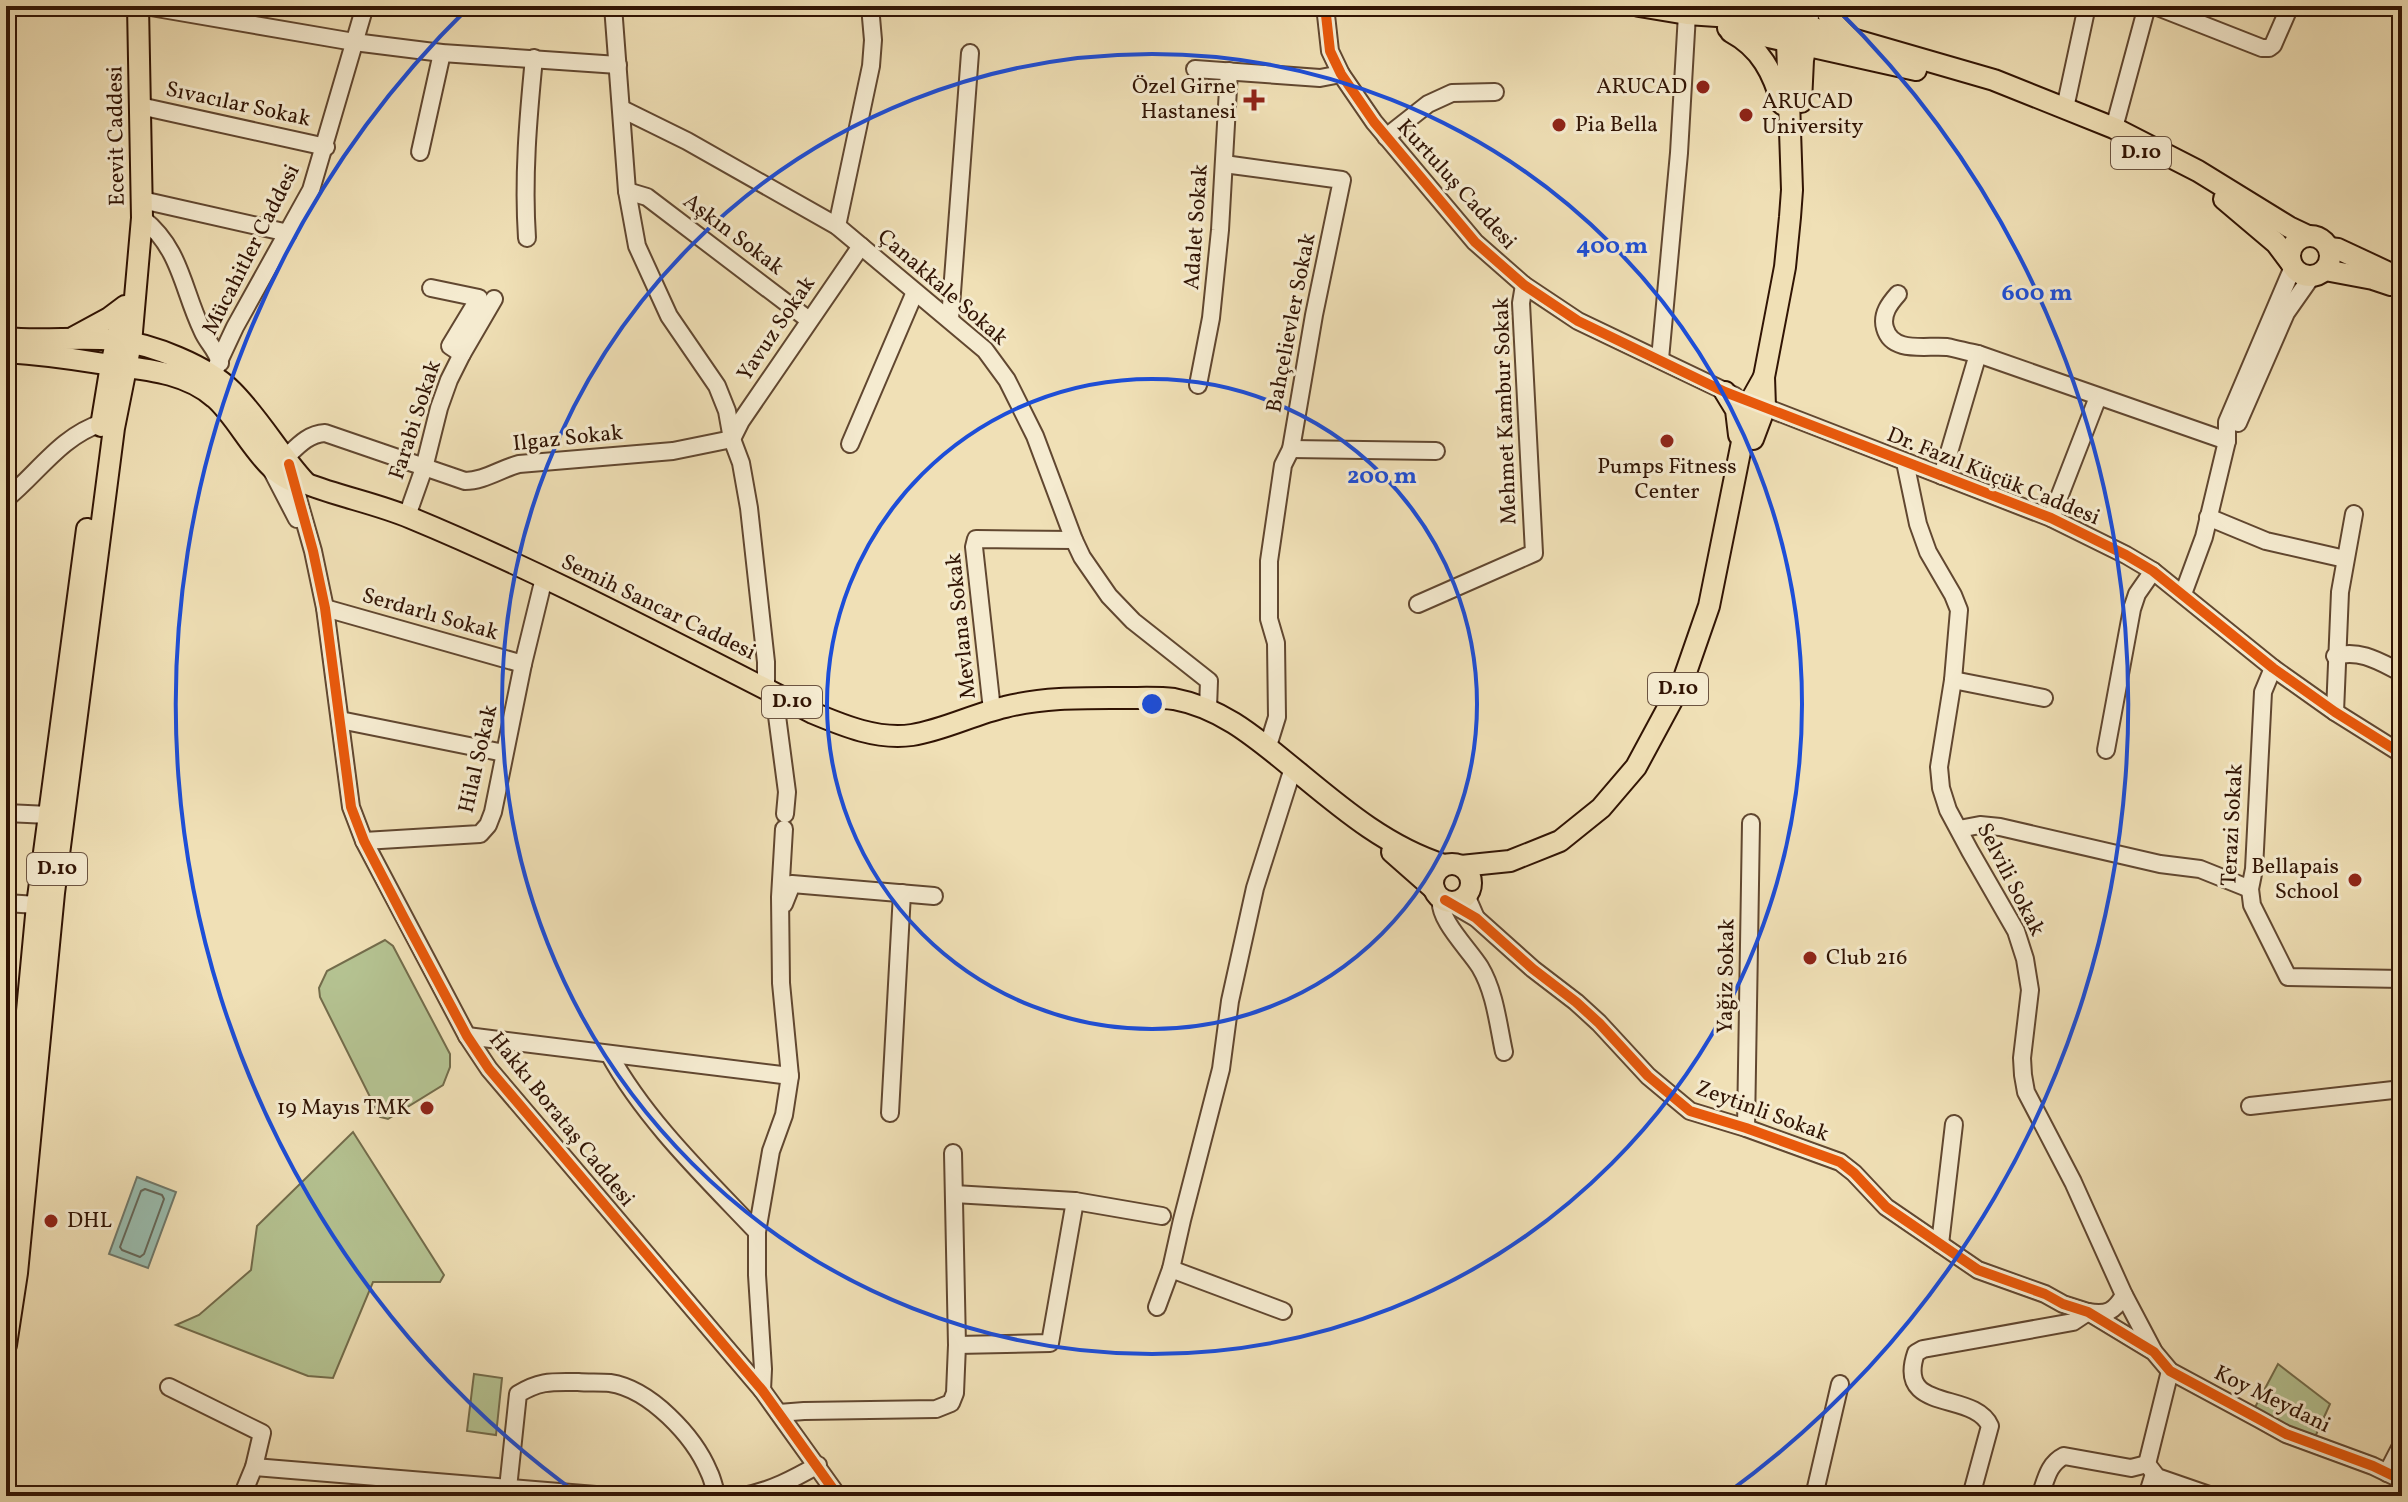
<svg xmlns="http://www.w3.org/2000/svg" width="2408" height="1502" font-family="Vollkorn,serif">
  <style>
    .green { fill: #b5c392; stroke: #736c4b; stroke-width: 2 }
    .water { fill: #9abdaf; stroke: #70796b; stroke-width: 2 }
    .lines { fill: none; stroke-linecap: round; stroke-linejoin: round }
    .shore { stroke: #66685a; stroke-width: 2 }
    .minor-casing { stroke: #614730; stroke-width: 20 }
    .major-casing { stroke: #311404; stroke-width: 24 }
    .minor { stroke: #f5ebd0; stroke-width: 16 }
    .major { stroke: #f0e0b6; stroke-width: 20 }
    .cycleway-casing { stroke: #f5ebd0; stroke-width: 15 }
    .cycleway { stroke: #e8590c; stroke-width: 10 }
    .ring { fill: none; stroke: #1d4ed8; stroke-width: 4 }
    .poi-dot { fill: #8f2418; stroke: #f5ebd0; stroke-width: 3 }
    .labels { text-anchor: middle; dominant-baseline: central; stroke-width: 6; stroke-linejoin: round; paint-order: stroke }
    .shield { fill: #f5ebd0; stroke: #6c5441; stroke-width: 2 }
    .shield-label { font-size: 20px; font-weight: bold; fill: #311404 }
    .poi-label { font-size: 22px; fill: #311404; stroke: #f5ebd0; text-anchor: end }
    .street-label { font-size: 22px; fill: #311404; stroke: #f5ebd0 }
    .centre { fill: #1d4ed8; stroke: #f5ebd0; stroke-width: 4 }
    .ring-label { font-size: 24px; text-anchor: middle; font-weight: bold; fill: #1d4ed8; stroke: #f5ebd0; stroke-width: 6; stroke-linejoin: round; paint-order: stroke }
  </style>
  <rect width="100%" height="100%" fill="#f0e0b6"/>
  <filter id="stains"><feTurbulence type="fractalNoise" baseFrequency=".0025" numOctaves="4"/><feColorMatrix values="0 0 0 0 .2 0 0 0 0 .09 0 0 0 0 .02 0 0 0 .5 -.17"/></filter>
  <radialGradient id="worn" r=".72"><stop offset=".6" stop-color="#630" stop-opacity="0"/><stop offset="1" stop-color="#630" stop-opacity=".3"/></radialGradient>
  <!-- green -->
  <g class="green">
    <path d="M385,940l8,6 57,108v13l-7,18 -55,34 -8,-2 -60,-120 -1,-9 8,-17z"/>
    <path d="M353,1132l91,143 -4,7h-67l-40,96 -25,-2 -132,-51 23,-10 52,-45 6,-44z"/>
    <path d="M2278,1364l52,40 -15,33 -5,3 -57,-29z"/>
    <path d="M474,1374l28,4 -6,57 -29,-4z"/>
  </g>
  <!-- water -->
  <path class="water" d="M137,1177l39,15 -28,76 -39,-14z"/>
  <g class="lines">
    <!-- shore -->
    <path class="shore" d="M145,1189l17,6 2,4 -20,55 -4,3 -18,-7 -2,-3 21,-56z"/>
    <!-- minor casing -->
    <g class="minor-casing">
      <g id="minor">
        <path d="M145,6l209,36 88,11 176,12"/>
        <path d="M613,6l14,185 10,55 32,70 48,70 10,25 5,28 9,24 8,45 17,154v26"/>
        <path d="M1325,6l5,45 11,23 33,48 101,120 49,43 54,36 157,75"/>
        <path d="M2155,6l107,42h7l4,-3 17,-39"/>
        <path d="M1809,26l2,-20"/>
        <path d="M1195,69l125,9 21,-4"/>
        <path d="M140,106l186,41"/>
        <path d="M2065,108l22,-102"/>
        <path d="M622,109l65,32 150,85 148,124 22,30 28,56 39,104 8,17 27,39 24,25 76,60 -1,27"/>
        <path d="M2114,128l33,-122"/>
        <path d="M1386,137l42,-33 24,-11 43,-1"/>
        <path d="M420,152l22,-99"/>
        <path d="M1224,164l118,16 -28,135 -23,134 -8,16 -14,96v58l7,24 1,74 -9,29"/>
        <path d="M627,191l20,6 162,123"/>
        <path d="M142,200l146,33"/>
        <path d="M142,218c39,31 40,70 60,112 6,14 14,18 18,33"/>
        <path d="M837,226l34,-160 2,-26 -3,-34"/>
        <path d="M527,238c-4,-61 1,-119 7,-180"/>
        <path d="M431,288l48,10 -29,48 12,8"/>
        <path d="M1898,294c-8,9 -17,20 -13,34 7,26 41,17 62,19 10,2 21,5 31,7l249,87"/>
        <path d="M950,319l20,-266"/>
        <path d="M1660,359l19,-206 8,-139"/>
        <path d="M213,374l22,-47 76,-137 54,-184"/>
        <path d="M1198,385l13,-67 9,-88 9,-159"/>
        <path d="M1757,404l294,114 75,37 27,16 120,97 62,44 67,42"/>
        <path d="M2238,423l48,-110 26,-37"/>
        <path d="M850,444l65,-152"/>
        <path d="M1291,449l145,2"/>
        <path d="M284,459c13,-12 23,-25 41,-26l140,48c19,0 35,-12 54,-17l154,-13 59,-12 9,-18 120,-175"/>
        <path d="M1905,462l13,62 10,28 25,43 6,15 -6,70 -14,87 2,21 7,22 22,41 46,80 9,28 5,31 -8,68 1,17 3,17 47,90 51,113 29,55"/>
        <path d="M271,469l26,50"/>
        <path d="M291,474l22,77 12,57 26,199 13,34 103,195 22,33 273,321 76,106"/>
        <path d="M1942,476l36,-122"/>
        <path d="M6,499c32,-26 55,-63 96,-76"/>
        <path d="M407,516l17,-48 15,-60 10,-28 13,-26 32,-55"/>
        <path d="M2208,517l58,24 79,18"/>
        <path d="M2051,518l47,-121"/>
        <path d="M2183,594l21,-57 23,-96v-19l66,-155"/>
        <path d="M1418,604l116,-51 -13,-250 3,-18"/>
        <path d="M325,608l198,56"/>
        <path d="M2335,656c26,-7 45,6 67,17"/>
        <path d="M2273,668l-10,24 -9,177 -4,20 2,16 36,72 114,2"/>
        <path d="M1953,680l91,18"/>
        <path d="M774,693l13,99 -2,22"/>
        <path d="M992,710l-18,-163 2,-8 98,1"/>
        <path d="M2335,712l5,-120 14,-78"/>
        <path d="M340,720l164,33"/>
        <path d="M2106,750l26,-141 5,-15 16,-23"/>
        <path d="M6,813l43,2"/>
        <path d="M1959,829l21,-4 20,2 160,37 40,5 50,20"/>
        <path d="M364,841l116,-7 8,-9 5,-13 30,-148 21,-86"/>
        <path d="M1466,895l10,23"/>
        <path d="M1441,898c-4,21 28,51 39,69 15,25 18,57 24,85"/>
        <path d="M1445,900l31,18 57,51 43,33 23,21 49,53 42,35 56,17 94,34 14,11 32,34 92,63 67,24 18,10 25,8 66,40 16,19 89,48 27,15 87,32 29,14"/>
        <path d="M6,903l31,2"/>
        <path d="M784,904l8,-20 142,12"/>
        <path d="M467,1036l323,40"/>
        <path d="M609,1054c37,67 96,123 148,178"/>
        <path d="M2250,1106l152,-17"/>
        <path d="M890,1113l12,-220"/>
        <path d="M1746,1128l5,-305"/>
        <path d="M954,1194l121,7 87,15"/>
        <path d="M1940,1244l14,-120"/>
        <path d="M1171,1269l112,42"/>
        <path d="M1157,1307l14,-38 11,-49 39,-151 9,-68 25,-113 38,-120"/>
        <path d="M957,1345l93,-2 25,-142"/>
        <path d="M169,1387l93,46 -8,34 -12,29"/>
        <path d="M762,1390l1,-21 -6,-94v-43l14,-81 13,-36 6,-39 -9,-93 -1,-86 4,-68"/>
        <path d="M779,1413l25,-2 132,-2 15,-6 4,-10 2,-48 -4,-192"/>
        <path d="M2147,1464l23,-93"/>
        <path d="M2147,1464l10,13 55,19"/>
        <path d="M254,1467l354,29"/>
        <path d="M2387,1473l15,-29"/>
        <path d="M508,1488l10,-94c23,-14 35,-12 60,-12 10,1 21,0 32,1 40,6 84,53 99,89 4,8 5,16 8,24"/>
        <path d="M743,1496c28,-5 50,-17 75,-31"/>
        <path d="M1814,1496l26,-112"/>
        <path d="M1971,1496l19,-70c-16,-36 -95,-12 -74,-73l7,-4 150,-27 15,-10c19,3 26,0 36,-17"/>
        <path d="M2040,1496c6,-16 8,-32 24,-40l67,12 16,-4"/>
        <path d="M2147,1496l7,-22"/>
      </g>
    </g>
    <!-- major casing -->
    <g class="major-casing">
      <g id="major">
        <path d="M1639,6l48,8 103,7 204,59 120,48 84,43 91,56 19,9"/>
        <path d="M1824,6l8,15 15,15"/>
        <path d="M1728,28l188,42"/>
        <path d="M1731,32c30,16 42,41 51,72"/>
        <path d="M1801,102l2,-42 5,-25"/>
        <path d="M2224,199l52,44 15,20"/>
        <circle cx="2310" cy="256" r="20"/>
        <path d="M2329,248l9,1 64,30"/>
        <path d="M2325,270l48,9 18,6"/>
        <path d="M74,337l35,-19 16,-12"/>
        <path d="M6,338c37,4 74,-2 110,2 36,4 91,26 116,51 28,28 47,63 73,91"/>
        <path d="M6,352c31,2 62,6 92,11 40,6 86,7 117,35 29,25 50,85 92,86 34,13 71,20 104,34 138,57 269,128 402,195 31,13 65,27 99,22 32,-5 62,-21 93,-28 40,-10 79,-9 120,-9 16,0 33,-1 49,1 48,9 82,39 119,69 46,38 93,79 151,97"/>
        <path d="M1725,392l11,18 3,25"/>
        <path d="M101,426l10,-61 13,-57"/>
        <path d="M1753,439l12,-32 -1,-30 21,-110 5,-50 2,-27 -5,-149 2,-13"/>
        <path d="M1392,852l42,37"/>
        <circle cx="1452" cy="883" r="19"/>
        <path d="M1461,866l49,-5 50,-20 41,-33 35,-41 48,-89 25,-72 41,-204 14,-25"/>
        <path d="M6,1234l31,-329 50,-376"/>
        <path d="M6,1345l11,-72 37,-380 60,-465 17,-85 11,-125 -4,-212"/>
      </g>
    </g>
    <!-- minor -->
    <use href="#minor" class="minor"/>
    <!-- major -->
    <use href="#major" class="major"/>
    <!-- cycleway casing -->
    <g class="cycleway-casing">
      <g id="cycleway">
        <path d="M1325,6l5,45 11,23 33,48 101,120 49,43 54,36 147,71 326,126 75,37 27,16 120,97 62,44 67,42"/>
        <path d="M289,464l24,87 12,57 26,199 13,34 40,77 63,118 22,33 273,321 76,106"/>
        <path d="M1445,900l31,18 57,51 43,33 23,21 49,53 42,35 56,17 94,34 14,11 32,34 92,63 67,24 18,10 25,8 66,40 16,19 89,48 27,15 87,32 29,14"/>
      </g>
    </g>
    <!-- cycleway -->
    <use href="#cycleway" class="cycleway"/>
  </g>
  <!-- distance rings -->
  <g class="ring">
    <circle cx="1152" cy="704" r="325"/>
    <circle cx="1152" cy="704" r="650"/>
    <path d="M578 1494A976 976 0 0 1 468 8M1836 8A976 976 0 0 1 1726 1494"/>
  </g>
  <!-- markers -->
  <g class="poi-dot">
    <circle cx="1703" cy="87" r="8"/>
    <path d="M1250 88h8v8h8v8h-8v8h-8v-8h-8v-8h8z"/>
    <circle cx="1746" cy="115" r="8"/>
    <circle cx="1559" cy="125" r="8"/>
    <circle cx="1667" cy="441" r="8"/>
    <circle cx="2355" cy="880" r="8"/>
    <circle cx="1810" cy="958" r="8"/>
    <circle cx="427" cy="1108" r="8"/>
    <circle cx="51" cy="1221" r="8"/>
  </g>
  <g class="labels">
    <!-- shield labels -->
    <g class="shield">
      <rect x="2111" y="137" width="60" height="32" rx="6"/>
      <rect x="1648" y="673" width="60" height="32" rx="6"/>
      <rect x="762" y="686" width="60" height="32" rx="6"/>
      <rect x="27" y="853" width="60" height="32" rx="6"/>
    </g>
    <g class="shield-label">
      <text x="2141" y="153">D.10</text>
      <text x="1678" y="689">D.10</text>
      <text x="792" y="702">D.10</text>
      <text x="57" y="869">D.10</text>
    </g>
    <!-- poi labels -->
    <g class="poi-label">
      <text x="1236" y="87">Özel Girne<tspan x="1236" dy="25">Hastanesi</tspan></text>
      <text x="1687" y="87">ARUCAD</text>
      <text x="1762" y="102" text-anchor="start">ARUCAD<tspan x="1762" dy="25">University</tspan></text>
      <text x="1575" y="125" text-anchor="start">Pia Bella</text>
      <text x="1667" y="467" text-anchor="middle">Pumps Fitness<tspan x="1667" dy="25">Center</tspan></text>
      <text x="2339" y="867">Bellapais<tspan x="2339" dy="25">School</tspan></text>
      <text x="1826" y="958" text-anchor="start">Club 216</text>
      <text x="411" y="1108">19 Mayıs TMK</text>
      <text x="67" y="1221" text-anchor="start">DHL</text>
    </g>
    <!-- street labels -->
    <g class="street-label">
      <text transform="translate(238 105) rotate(12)">Sıvacılar Sokak</text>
      <text transform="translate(117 136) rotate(-91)">Ecevit Caddesi</text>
      <text transform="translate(1456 185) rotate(48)">Kurtuluş Caddesi</text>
      <text transform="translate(1197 227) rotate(-86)">Adalet Sokak</text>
      <text transform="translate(733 235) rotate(37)">Aşkın Sokak</text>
      <text transform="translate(252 250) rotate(-63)">Mücahitler Caddesi</text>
      <text transform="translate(942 288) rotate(41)">Çanakkale Sokak</text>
      <text transform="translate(1292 323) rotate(-79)">Bahçelievler Sokak</text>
      <text transform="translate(777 329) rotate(-56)">Yavuz Sokak</text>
      <text transform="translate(1506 411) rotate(-92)">Mehmet Kambur Sokak</text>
      <text transform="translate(416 420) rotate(-72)">Farabi Sokak</text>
      <text transform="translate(568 439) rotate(-6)">Ilgaz Sokak</text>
      <text transform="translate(1993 477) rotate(22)">Dr. Fazıl Küçük Caddesi</text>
      <text transform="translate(658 608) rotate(26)">Semih Sancar Caddesi</text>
      <text transform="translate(430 615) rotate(16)">Serdarlı Sokak</text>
      <text transform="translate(962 626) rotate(-96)">Mevlana Sokak</text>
      <text transform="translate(479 759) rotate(-77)">Hilal Sokak</text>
      <text transform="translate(2233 825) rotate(-87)">Terazi Sokak</text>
      <text transform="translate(2010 880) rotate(63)">Selvili Sokak</text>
      <text transform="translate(1727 976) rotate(-89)">Yağiz Sokak</text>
      <text transform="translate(1762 1112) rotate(20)">Zeytinli Sokak</text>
      <text transform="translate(561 1120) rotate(51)">Hakkı Borataş Caddesi</text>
      <text transform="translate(2272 1400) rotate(26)">Koy Meydani</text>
    </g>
  </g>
  <circle cx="1152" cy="704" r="12" class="centre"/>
  <g class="ring-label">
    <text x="1612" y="253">400 m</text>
    <text x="2037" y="300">600 m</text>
    <text x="1382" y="483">200 m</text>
  </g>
  <!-- margin -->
  <rect width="2408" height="1502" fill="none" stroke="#f0e0b6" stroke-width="32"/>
  <rect x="8" y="8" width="2392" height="1486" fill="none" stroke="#311404" stroke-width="4"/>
  <rect x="16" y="16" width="2376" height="1470" fill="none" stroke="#311404" stroke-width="2"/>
  <rect width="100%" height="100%" filter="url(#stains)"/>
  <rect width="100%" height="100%" fill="url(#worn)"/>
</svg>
